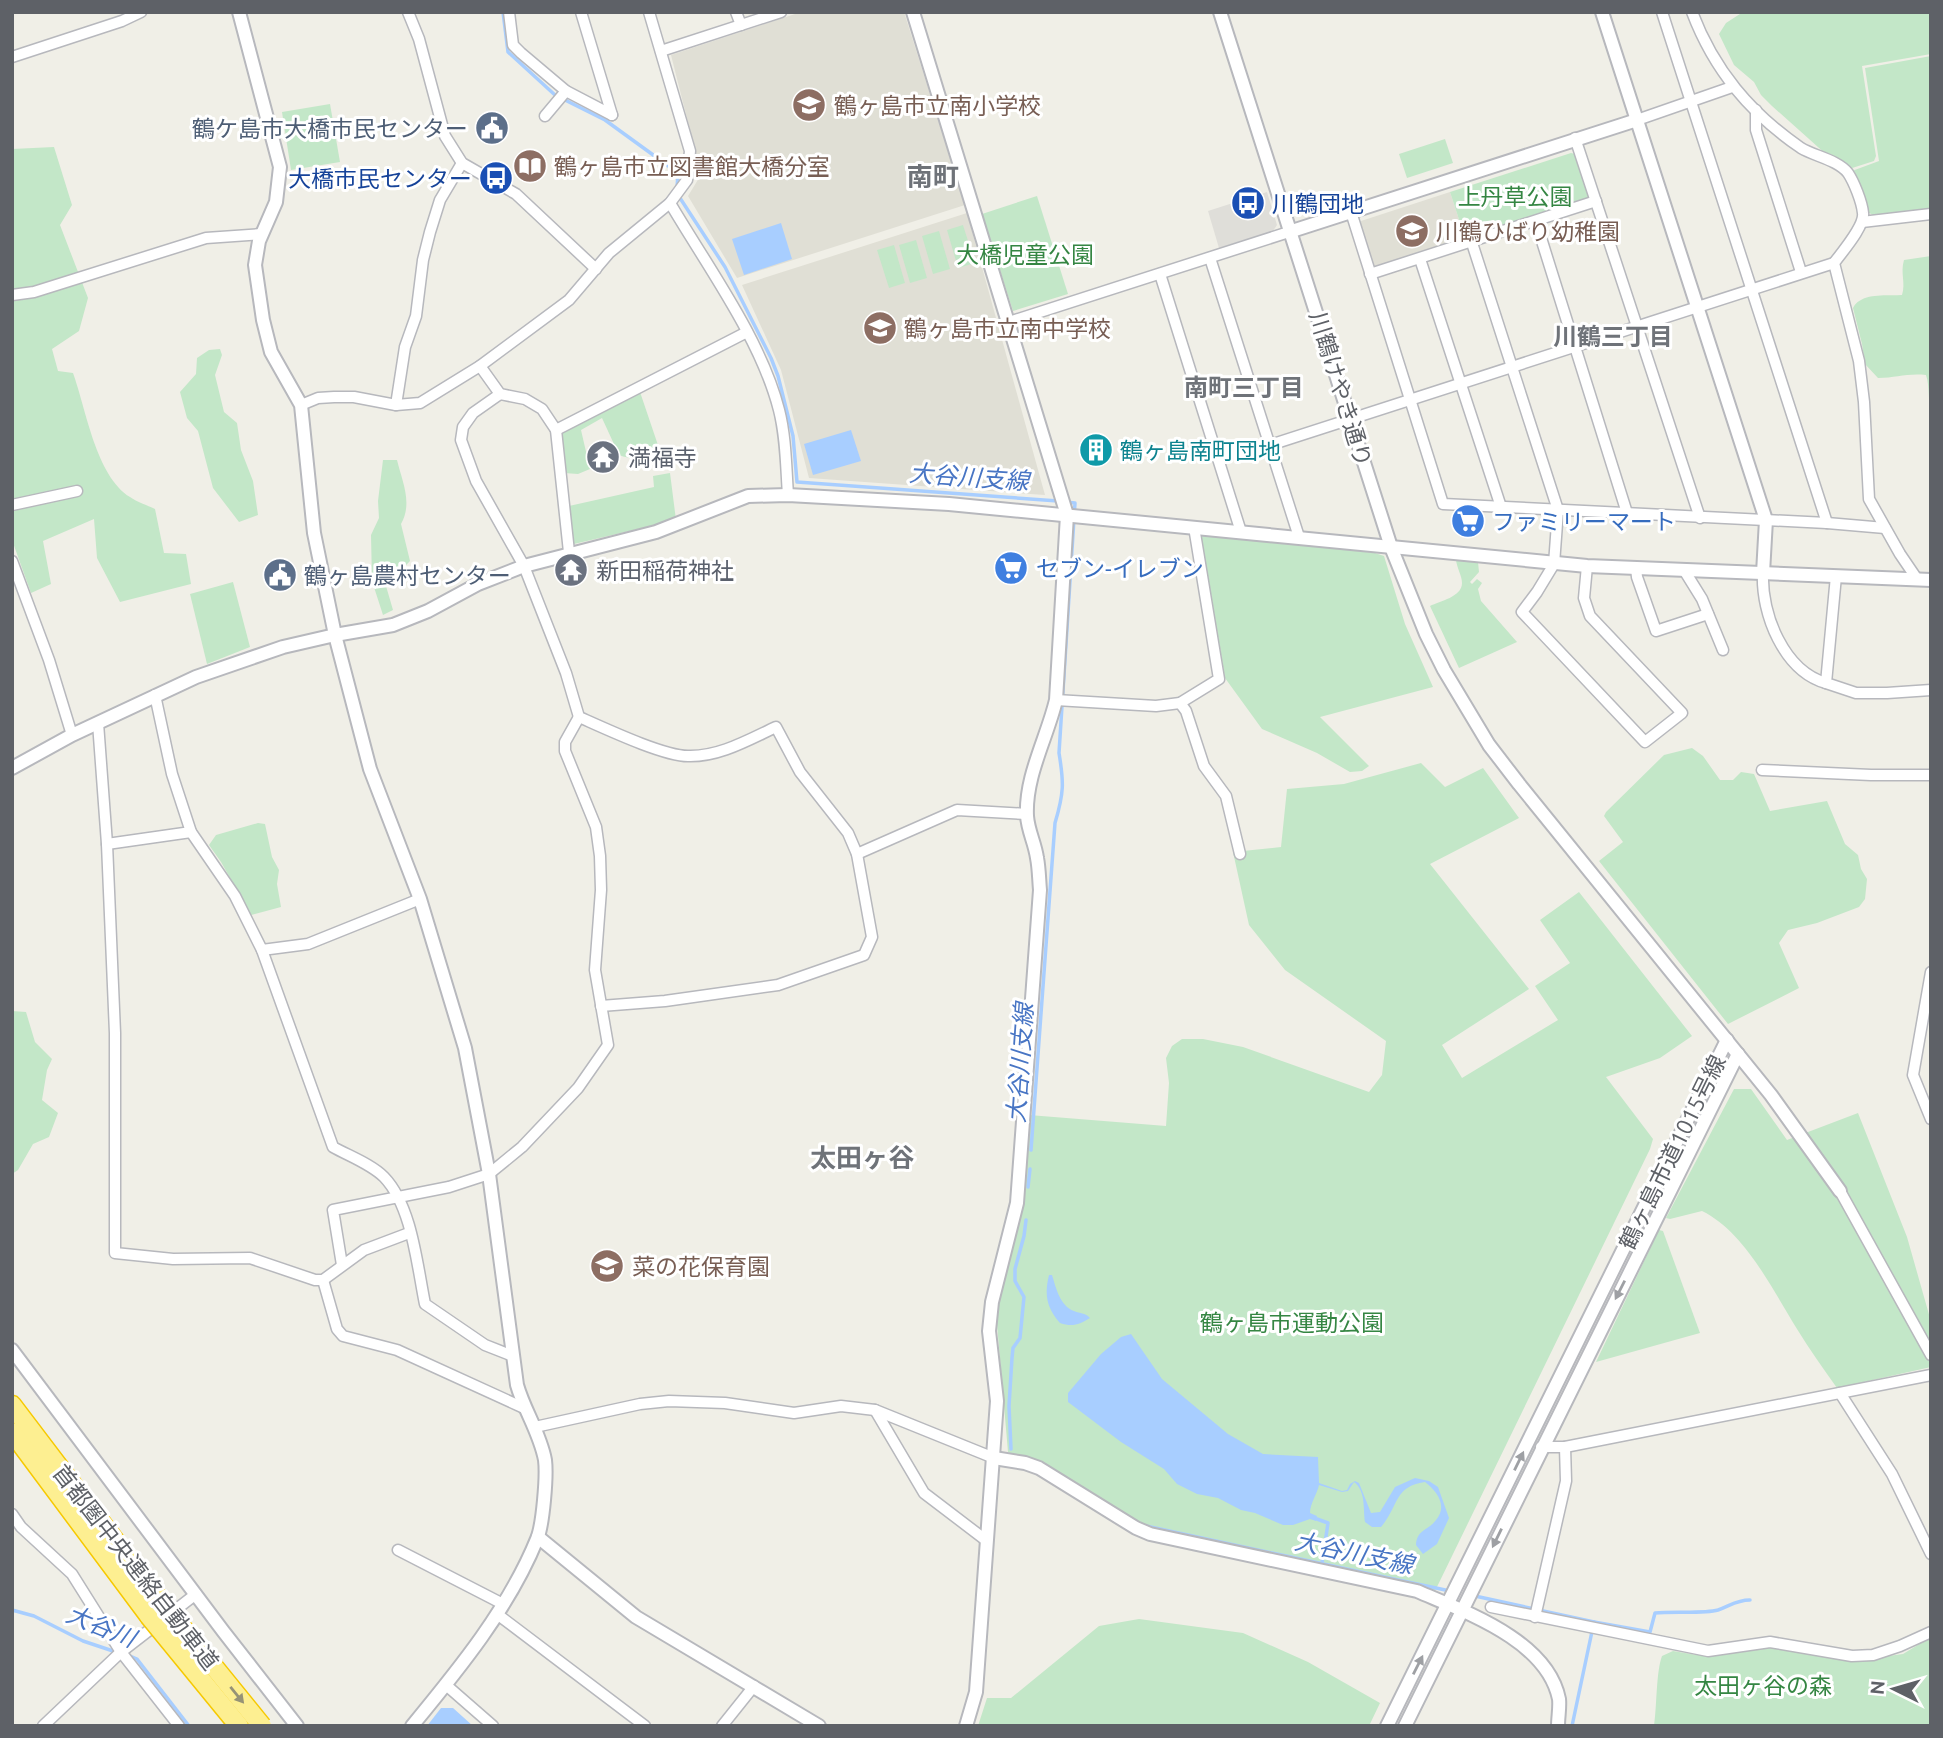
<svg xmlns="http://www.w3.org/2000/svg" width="1943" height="1738" font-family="Ubuntu,'Noto Sans JP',sans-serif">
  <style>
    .industrial { fill: #dfded9 }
    .education { fill: #e0dfd5 }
    .green { fill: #c3e7c8 }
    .water { fill: #a8ceff }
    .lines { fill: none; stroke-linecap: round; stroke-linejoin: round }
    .stream { stroke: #a8ceff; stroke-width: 3.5 }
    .minor-casing { stroke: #b7b8bd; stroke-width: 13 }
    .tertiary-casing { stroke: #b7b8bd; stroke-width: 16 }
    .motorway-casing { stroke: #f6c900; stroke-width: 21 }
    .minor { stroke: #fff; stroke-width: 10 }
    .tertiary { stroke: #fff; stroke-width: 12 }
    .motorway { stroke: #fdef91; stroke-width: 18 }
    .motorway-bridge-casing { stroke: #f6c900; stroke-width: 21; stroke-linecap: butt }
    .motorway-bridge { stroke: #fdef91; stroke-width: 18 }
    .oneway { fill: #9ea0a4 }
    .oneway2 { fill: #969376 }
    .labels { text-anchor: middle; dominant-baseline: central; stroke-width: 6; stroke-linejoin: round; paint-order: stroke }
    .education-label { font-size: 23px; fill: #785e54; stroke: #fff; text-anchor: start }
    .service-label { font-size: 23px; fill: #4e5e75; stroke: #fff; text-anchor: end }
    .transit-label { font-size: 23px; fill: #164399; stroke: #fff; text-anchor: end }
    .park-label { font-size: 23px; fill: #358643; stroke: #fff }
    .street-label { font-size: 23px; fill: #5e6167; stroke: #fff }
    .culture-label { font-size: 23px; fill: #0d838f; stroke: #fff; text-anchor: start }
    .worship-label { font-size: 23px; fill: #5b616d; stroke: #fff; text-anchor: start }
    .shop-label { font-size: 23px; fill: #366cbe; stroke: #fff; text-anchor: start }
    .neighbourhood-label { font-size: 24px; font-weight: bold; fill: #6f7379; stroke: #fff }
    .water-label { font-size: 24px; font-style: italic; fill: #4875c4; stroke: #fff }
    .quarter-label { font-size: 26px; font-weight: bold; fill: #6f7379; stroke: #fff }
  </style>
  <rect width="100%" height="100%" fill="#f0efe7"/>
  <!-- industrial -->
  <path class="industrial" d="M1267,192l10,33 -4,6 -54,17 -11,-37z"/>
  <!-- education -->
  <g class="education">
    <path d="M801,12h103l61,193 -228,73 -49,-82 11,-18 -3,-24 -25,-99z"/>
    <path d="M1450,192l15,46 -90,29 -3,-2 -13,-41 2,-3z"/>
    <path d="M967,213l78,282 -236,-17 -28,-108 -39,-85z"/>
  </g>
  <!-- green -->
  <g class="green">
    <path d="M1743,12h188v42l-69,12 14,90 -2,5 -25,8 -21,-13 -56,-50 -11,-11 -7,-13 -20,-17 -15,-31 7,-11z"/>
    <path d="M1931,56v153l-57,7 -6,-4 -16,-41 27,-10 -14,-93z"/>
    <path d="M330,104l10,58 -49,8 -9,-58z"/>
    <path d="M1445,139l8,24 -46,15 -8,-24z"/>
    <path d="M54,147l18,58 -12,20 28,73 -9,33 -27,18 6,22 15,2c13,36 23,103 57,124 7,5 17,8 25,12l9,44 22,1 5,30 -71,18 -23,-44 -3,-39 -51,22 8,43 -20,9 -19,-53v-391z"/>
    <path d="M1571,153l4,1 16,40 -2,4 -124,40 -15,-46z"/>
    <path d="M1037,196l31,98 -55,17 -31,-97z"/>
    <path d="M963,225l12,38 -17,5 -11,-38z"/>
    <path d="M939,231l11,38 -17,5 -11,-38z"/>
    <path d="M916,240l11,38 -17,5 -11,-38z"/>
    <path d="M894,245l11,38 -16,5 -12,-38z"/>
    <path d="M1931,256v162c-3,-14 -1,-32 -5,-43 -19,-2 -30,3 -48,3l-13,-14 -3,-20 -9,-36c8,-16 34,-12 49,-13 4,-12 -2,-22 2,-35z"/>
    <path d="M220,349l2,6 -7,20 9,37 13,11 4,27 12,31 5,34 -19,7 -26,-34 -15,-57 -11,-13 -7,-26 16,-18 1,-16 12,-8z"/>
    <path d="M640,392l21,62c-13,5 -30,6 -42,1l-17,-37 -21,12 9,39 -12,5 -14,-1 -5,-42z"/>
    <path d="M383,460h14c5,21 16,43 4,64l9,37 -24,25 7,24 -10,5 -11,-34 -1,-46 8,-17 -1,-17z"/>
    <path d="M670,473l6,47 -102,24 -5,-38 85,-19 -1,-11z"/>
    <path d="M1201,534l174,19 9,3 21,68 28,63 -113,30 49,49 -7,5 -12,1 -33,-19 -55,-24 -37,-51z"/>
    <path d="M1456,560l22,2 1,10 -9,10 2,2 5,-5 5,4 -4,6 3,12 36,41 -58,26 -29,-62c10,-5 32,-9 32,-23 0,-7 -5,-15 -6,-23z"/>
    <path d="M233,582l17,65 -43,17 -17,-70z"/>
    <path d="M1692,748l11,8 17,24h13l8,-8 13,2 16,37 57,-10 18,43 13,11 3,14 6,10 -2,20 -6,8 -42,16 -29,7 -9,13 20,45 -71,36 -129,-163 24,-19 -19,-26 2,-4 58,-57z"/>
    <path d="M1421,763l24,24 38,-19 36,50 -89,46 99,125 -87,56 20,33 96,-58 -23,-34 35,-23 -30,-43 39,-28 113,144 -32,22 -54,19 47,62 -3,10 -215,442 -295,-62 -132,-77 -11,-128 1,-18 21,-81 10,-110 137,11 3,-43 -3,-25 6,-12 10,-7h21l40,8 126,45 13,-17 4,-34 -101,-71 -36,-45 -16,-73 48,-5 6,-58 57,-5z"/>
    <path d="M258,823l7,1 7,33 7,13 -2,14 4,23 -30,8 -30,-53 -12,-17 7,-10z"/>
    <path d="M12,1011l14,1 9,30 17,17 -5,11 -5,30 16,13 -9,24 -16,7 -15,26 -6,4z"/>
    <path d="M1734,1089h17l36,51 71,-27 49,124 23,81 1,49 -94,21c-14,-20 -28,-39 -40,-59 -25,-40 -52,-97 -95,-118l-32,8 -4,-1z"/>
    <path d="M1659,1230l4,1 37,102 -104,29z"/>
    <path d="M1139,1619l104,14 65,29 72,41 -11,23h-391l9,-28h24l88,-72z"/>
    <path d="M1931,1637v89h-277c3,-20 2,-54 8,-70l11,-5 24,4 21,-1 49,-10 99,15 37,-5z"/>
  </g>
  <!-- water -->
  <g class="water">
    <path d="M781,223l11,36 -48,16 -12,-36z"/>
    <path d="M851,430l10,31 -48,14 -9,-31z"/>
    <path d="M1049,1275h3c4,13 8,31 22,36 7,3 10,1 16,7 -11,7 -18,9 -30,5 -13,-15 -16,-28 -11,-48z"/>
    <path d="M1131,1334l31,45 66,55 35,20 55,3 1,26 23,8 5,-1 3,-6 5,-3 4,2 12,30 9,-1 15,-25 20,-9 14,3 9,6 11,31 -12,26 -14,10 -7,-9c1,-16 12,-14 20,-25 12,-14 1,-29 -11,-38 -31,4 -26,24 -44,45h-9l-7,-5c-2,-13 1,-31 -11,-40l-6,9 -6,1 -23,-7c-2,9 -9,19 -9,28l7,3 -1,5 -6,-2 -17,6h-10l-28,-12 -14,-3 -23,-12 -21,-4 -20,-10 -13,-15 -43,-27 -53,-40v-9l33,-39 20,-17z"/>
    <path d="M441,1708h12l20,18h-46z"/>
  </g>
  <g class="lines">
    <!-- stream -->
    <g class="stream">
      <path d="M503,12l5,40 47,43 50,25 73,53 -1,15"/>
      <path d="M678,195l47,72 46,91 7,18 15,60 4,46 261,19"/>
      <path d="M1031,1150l24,-327c9,-30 9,-40 4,-70l16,-250 -9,-1"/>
      <path d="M1028,1187l2,-18"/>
      <path d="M1011,1449l-2,-43 3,-48 1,-10 7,-10 4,-41 -9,-16v-12l9,-33 2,-16"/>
      <path d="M1038,1462l51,30"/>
      <path d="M1317,1519l11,4 -6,40"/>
      <path d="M1146,1526l304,65"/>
      <path d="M1475,1596l119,26 -22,104"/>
      <path d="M12,1610l22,6 49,25 36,12"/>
      <path d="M1594,1622l56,10 5,-19c18,-2 49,1 63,-3 12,-4 18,-10 32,-10"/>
      <path d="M130,1656l7,3 52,67"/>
    </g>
    <!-- minor casing -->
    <g class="minor-casing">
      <g id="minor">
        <path d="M408,12l11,27 26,97 17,27 54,31 80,75"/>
        <path d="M509,12l4,33 8,8 45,38 46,24"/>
        <path d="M581,12l31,103"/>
        <path d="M736,12l5,13"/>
        <path d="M1662,12l165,511"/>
        <path d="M1692,12c22,58 58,101 109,136 13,8 37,12 47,25 6,9 14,29 15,40 2,13 -21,39 -29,50l25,98 5,41 5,97 31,55 17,25"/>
        <path d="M661,51l120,-39"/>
        <path d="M12,57l110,-36 19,-9"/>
        <path d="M1756,110v20l45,142"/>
        <path d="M545,116l21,-25"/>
        <path d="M1637,120l95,-33"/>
        <path d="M1575,138l125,380"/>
        <path d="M670,203c37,63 91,136 109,207 7,27 7,57 9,85"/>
        <path d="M1351,212l92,292 384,19 58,5"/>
        <path d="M1536,222l91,291"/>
        <path d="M1862,222l69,-8"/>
        <path d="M1472,243l86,267 -4,54 -17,28 -15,20 123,130 37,-29 -92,-97 -6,-18 3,-32"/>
        <path d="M1210,258l89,279"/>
        <path d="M1420,259l81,248"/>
        <path d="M1160,274l81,258"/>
        <path d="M1370,274l226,-73"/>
        <path d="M12,295l22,-3 172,-54 56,-4"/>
        <path d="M1009,322l283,-91"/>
        <path d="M480,366l20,28 25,5 17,10 14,21 13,122"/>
        <path d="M500,394l-27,19 -10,14 -2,13 15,41 48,85 42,107 13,44c25,11 84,39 109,39 31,1 60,-16 88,-29l24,45 48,61 9,21 15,83 -8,18 -86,30 -113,16 -64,5"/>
        <path d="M301,405l17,-7 16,-1h20l42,8 24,-2 60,-37 89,-66 40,-47 61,-50 17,-23 3,-29 -41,-139"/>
        <path d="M396,405l9,-58 11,-31 7,-56 7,-28 10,-32 22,-37"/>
        <path d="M556,430l191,-98"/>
        <path d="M1270,445l564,-182"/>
        <path d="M12,505l65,-14"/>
        <path d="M12,561l37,99 23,75"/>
        <path d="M1636,568l1,9 19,54 52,-17"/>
        <path d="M1684,570l18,29 21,51"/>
        <path d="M1763,573c-2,41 21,98 63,110"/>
        <path d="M1836,576l-10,107 30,10h31l44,-3"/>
        <path d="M155,695l17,79 19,58 44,64 27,54 71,197c16,9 38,17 51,30 28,29 33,88 41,127l60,41 28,11"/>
        <path d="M1056,700l100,6 24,-3 39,-24 -25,-152"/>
        <path d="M1180,703l6,8 18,55 22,30 14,58"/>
        <path d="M98,723l9,121 8,189v220l58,6 77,-1 65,22h8l41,-30 45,-17"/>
        <path d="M1762,770l109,5h60"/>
        <path d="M107,844l84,-12"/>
        <path d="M857,854l100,-44 70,4"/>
        <path d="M262,950l46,-6 112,-45"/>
        <path d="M1931,972l-18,103 18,44"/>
        <path d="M1840,1191l91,164"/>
        <path d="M342,1265l-9,-55 116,-23 40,-13 33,-27 56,-59 30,-43 -13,-75 6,-80 -1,-34 -4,-29 -31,-76v-9l14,-25"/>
        <path d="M323,1280l14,49 6,7 54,14 127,58"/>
        <path d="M1840,1393l52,81 39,80"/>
        <path d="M875,1410l49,83 63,48"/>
        <path d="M535,1427l105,-23 29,-3 56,2 69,10 47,-7 34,4 119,48"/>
        <path d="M1565,1447l366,-72"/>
        <path d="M12,1514l9,13 51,47 49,78 58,74"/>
        <path d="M398,1550l105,54"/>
        <path d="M1491,1607l217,44 62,-9 82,14 21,-1 27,-9 31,-14"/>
        <path d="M497,1614l148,112"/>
        <path d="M1535,1617l31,-136 -1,-34h-24"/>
        <path d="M446,1685l47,41"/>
        <path d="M43,1726l78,-74 75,-58"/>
        <path d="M722,1726l32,-40"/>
      </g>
    </g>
    <!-- tertiary casing -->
    <g class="tertiary-casing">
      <g id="tertiary">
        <path d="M239,12l41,155 -4,35 -17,39 -4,24 8,55 8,32 30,53 13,128 21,102 35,134 50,130 45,149 24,126 28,211c7,25 23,48 28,75 2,16 -2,65 -8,79 -28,69 -78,130 -125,187"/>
        <path d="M913,12l154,503 -11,185c-9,38 -31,76 -29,116 1,15 8,27 10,42 2,10 2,21 3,32l-23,313 -25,99 -3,29 8,70 -21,291 -10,34"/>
        <path d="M1220,12l171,535 35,87 18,36 45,75 30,39 252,311 69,96"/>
        <path d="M1602,12l164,508 -3,53"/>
        <path d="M1292,231l345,-111"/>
        <path d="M12,768l60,-33 124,-58 87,-30 52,-12 58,-10 35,-14 50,-27 46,-18 132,-34 92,-36 40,-1 161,9 638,62 344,14"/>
        <path d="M12,1350l211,281 74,95"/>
        <path d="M994,1458l31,5 14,5 97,60 14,6 267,57c48,21 130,49 142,108 1,8 -1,18 -1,27"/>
        <path d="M538,1537l98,80 183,109"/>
        <path d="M1387,1726l340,-686"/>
        <path d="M1405,1726l333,-672"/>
      </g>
    </g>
    <!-- motorway casing -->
    <g class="motorway-casing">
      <g id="motorway">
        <path d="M12,1405l151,199"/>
        <path d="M12,1432l137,184"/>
      </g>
    </g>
    <!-- minor -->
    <use href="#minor" class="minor"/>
    <!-- tertiary -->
    <use href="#tertiary" class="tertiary"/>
    <!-- motorway -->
    <use href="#motorway" class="motorway"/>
    <!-- motorway-bridge casing -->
    <g class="motorway-bridge-casing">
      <g id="motorway-bridge">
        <path d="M163,1604l99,122"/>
        <path d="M149,1616l90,110"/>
      </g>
    </g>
    <!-- motorway-bridge -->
    <use href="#motorway-bridge" class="motorway-bridge"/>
  </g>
  <!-- one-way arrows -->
  <defs><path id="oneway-solid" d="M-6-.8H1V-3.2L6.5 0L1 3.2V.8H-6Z" transform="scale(1.75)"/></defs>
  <g class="oneway">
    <use href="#oneway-solid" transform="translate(1620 1290) rotate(117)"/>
    <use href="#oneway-solid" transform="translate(1519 1461) rotate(-64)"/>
    <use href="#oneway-solid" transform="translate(1497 1538) rotate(116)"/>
    <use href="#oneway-solid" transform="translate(1418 1665) rotate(-63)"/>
  </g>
  <use class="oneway2" href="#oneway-solid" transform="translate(237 1695) rotate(51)"/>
  <!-- icons -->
  <defs>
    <g id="school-disc" transform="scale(1.75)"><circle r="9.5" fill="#8d6e63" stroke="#fff"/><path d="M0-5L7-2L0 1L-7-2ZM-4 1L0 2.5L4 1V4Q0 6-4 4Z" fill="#fff"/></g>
    <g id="civic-disc" transform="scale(1.75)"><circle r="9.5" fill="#5c6f8a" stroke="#fff"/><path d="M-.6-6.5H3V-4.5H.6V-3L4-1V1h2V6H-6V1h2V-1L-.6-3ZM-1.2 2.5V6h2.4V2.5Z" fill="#fff"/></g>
    <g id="library-disc" transform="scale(1.75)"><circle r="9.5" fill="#8d6e63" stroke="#fff"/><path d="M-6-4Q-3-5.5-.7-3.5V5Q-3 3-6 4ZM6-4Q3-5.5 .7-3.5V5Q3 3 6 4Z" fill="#fff"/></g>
    <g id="bus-disc" transform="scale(1.75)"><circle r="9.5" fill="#1a4fb4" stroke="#fff"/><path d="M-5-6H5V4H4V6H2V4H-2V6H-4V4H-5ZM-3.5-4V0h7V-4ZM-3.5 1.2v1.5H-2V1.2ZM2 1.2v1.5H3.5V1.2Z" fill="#fff"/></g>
    <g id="building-disc" transform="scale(1.75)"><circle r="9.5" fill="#0f9aa8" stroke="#fff"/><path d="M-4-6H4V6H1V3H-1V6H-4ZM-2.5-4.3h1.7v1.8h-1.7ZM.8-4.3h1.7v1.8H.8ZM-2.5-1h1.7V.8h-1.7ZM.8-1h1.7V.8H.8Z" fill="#fff"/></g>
    <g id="temple-disc" transform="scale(1.75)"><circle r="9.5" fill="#6b7280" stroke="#fff"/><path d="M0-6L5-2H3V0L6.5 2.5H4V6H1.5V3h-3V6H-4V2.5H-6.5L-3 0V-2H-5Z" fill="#fff"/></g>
    <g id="supermarket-disc" transform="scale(1.75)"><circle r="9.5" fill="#3f7fe0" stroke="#fff"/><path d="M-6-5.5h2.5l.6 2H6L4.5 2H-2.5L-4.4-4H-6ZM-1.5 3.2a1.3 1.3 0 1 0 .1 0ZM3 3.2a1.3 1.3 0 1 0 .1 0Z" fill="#fff"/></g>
  </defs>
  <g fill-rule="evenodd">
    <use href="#school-disc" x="809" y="105"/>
    <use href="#civic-disc" x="492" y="128"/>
    <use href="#library-disc" x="530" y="166"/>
    <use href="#bus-disc" x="496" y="178"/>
    <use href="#bus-disc" x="1248" y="203"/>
    <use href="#school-disc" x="1412" y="231"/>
    <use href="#school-disc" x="880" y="328"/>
    <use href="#building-disc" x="1096" y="450"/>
    <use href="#temple-disc" x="603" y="457"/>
    <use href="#supermarket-disc" x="1468" y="521"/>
    <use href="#supermarket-disc" x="1011" y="568"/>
    <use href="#temple-disc" x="571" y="570"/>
    <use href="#civic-disc" x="280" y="575"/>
    <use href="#school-disc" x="607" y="1266"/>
  </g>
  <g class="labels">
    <!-- education labels -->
    <g class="education-label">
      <text x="834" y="105">鶴ヶ島市立南小学校</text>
      <text x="554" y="166">鶴ヶ島市立図書館大橋分室</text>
      <text x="1436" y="231">川鶴ひばり幼稚園</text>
      <text x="904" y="328">鶴ヶ島市立南中学校</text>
      <text x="632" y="1266">菜の花保育園</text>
    </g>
    <!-- service labels -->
    <g class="service-label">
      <text x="468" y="128">鶴ケ島市大橋市民センター</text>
      <text x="304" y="575" text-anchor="start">鶴ヶ島農村センター</text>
    </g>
    <!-- transit labels -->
    <g class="transit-label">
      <text x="472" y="178">大橋市民センター</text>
      <text x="1272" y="203" text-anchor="start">川鶴団地</text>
    </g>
    <!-- park labels -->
    <g class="park-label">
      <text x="1515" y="196">上丹草公園</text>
      <text x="1025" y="254">大橋児童公園</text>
      <text x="1292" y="1322">鶴ヶ島市運動公園</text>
      <text x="1763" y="1685">太田ヶ谷の森</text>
    </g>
    <!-- street labels -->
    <g class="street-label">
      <text transform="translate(1341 389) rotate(73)">川鶴けやき通り</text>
      <text transform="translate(1672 1152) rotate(-64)">鶴ヶ島市道1015号線</text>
      <text transform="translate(136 1567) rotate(52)">首都圏中央連絡自動車道</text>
    </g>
    <!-- culture labels -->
    <g class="culture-label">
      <text x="1120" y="450">鶴ヶ島南町団地</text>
    </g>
    <!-- worship labels -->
    <g class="worship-label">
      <text x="628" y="457">満福寺</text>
      <text x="596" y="570">新田稲荷神社</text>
    </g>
    <!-- shop labels -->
    <g class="shop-label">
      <text x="1492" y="521">ファミリーマート</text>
      <text x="1036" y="568">セブン-イレブン</text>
    </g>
    <!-- neighbourhood labels -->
    <g class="neighbourhood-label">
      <text x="1613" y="336">川鶴三丁目</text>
      <text x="1244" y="387">南町三丁目</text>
    </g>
    <!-- water labels -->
    <g class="water-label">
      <text transform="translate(969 477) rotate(4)">大谷川支線</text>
      <text transform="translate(1020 1063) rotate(-86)">大谷川支線</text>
      <text transform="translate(1354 1553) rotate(12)">大谷川支線</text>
      <text transform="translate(101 1626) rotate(22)">大谷川</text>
    </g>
    <!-- quarter labels -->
    <g class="quarter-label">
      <text x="933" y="176">南町</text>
      <text x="862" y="1157">太田ヶ谷</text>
    </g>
  </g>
  <!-- border -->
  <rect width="1943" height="1738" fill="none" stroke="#5e6167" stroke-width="28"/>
  <!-- north arrow -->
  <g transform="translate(1894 1689) rotate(275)" stroke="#ffffff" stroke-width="5" paint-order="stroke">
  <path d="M0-5L12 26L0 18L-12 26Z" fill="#5e6167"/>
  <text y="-10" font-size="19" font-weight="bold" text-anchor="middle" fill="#5e6167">N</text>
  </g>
</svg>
